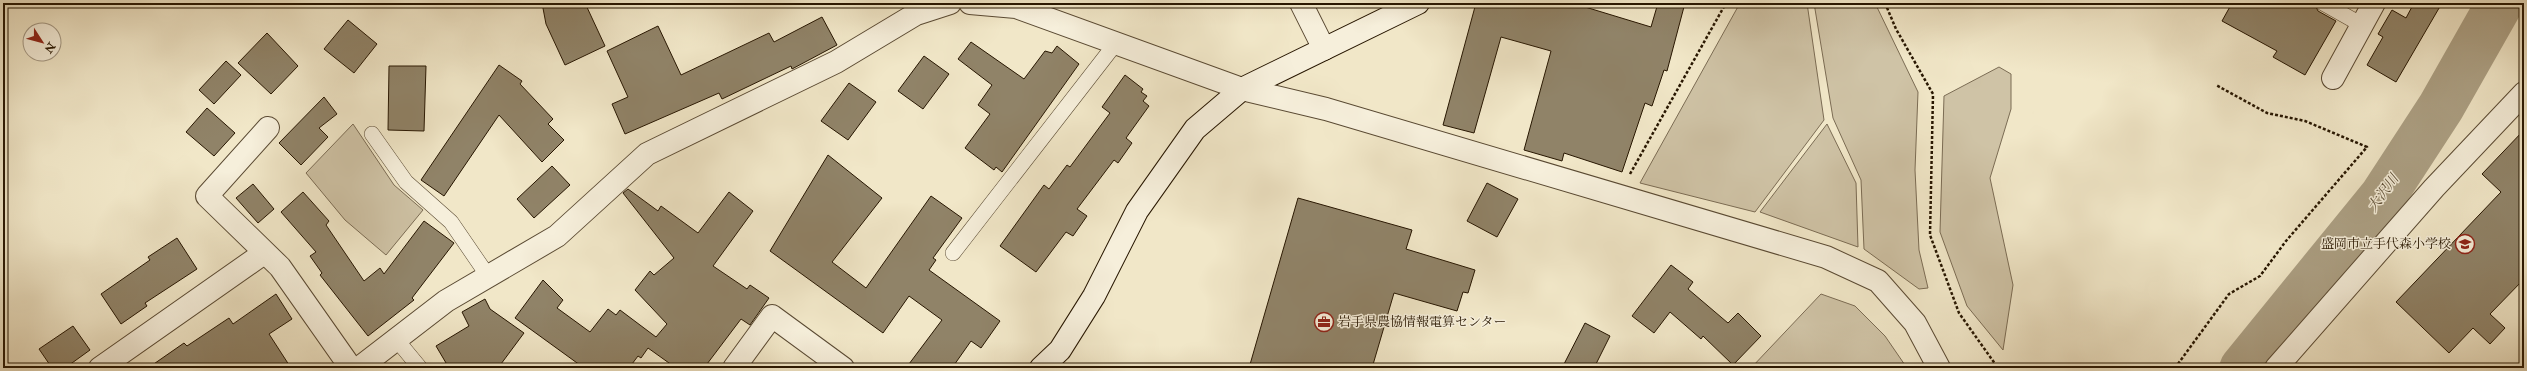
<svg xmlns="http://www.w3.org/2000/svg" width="2527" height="371" font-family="'IM FELL Double Pica','Noto Serif JP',serif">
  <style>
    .green { fill: #cfc3a6; stroke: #7b6c54 }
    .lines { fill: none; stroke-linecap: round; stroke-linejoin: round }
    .river { stroke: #aca084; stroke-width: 47 }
    .building { fill: #908368; stroke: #271601 }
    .lane-casing { stroke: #5a4a33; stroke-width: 16 }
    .street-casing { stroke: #5a4a33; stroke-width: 24 }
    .secondary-casing { stroke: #271601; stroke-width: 24 }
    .path { stroke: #271601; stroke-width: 2.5; stroke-dasharray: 3 2; stroke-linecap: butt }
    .lane { stroke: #f6efdb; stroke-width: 15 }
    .street { stroke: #f6efdb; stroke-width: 22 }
    .secondary { stroke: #f6efdb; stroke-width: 22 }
    .labels { text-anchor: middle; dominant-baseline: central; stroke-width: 3; stroke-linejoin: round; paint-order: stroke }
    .poi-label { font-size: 13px; fill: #271601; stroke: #f6efdb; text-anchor: end }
    .water-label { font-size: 14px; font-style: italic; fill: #5c4d35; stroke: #f6efdb }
  </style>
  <rect width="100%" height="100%" fill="#f1e7c8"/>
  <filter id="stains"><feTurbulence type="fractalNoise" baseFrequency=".005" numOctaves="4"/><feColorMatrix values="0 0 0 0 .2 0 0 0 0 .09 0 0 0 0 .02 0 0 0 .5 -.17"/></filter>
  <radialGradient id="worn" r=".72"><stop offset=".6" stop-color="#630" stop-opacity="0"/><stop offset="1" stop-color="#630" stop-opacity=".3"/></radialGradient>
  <!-- green -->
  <g class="green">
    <path d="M1740,3h67l17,117 -69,92 -115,-29z"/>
    <path d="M1814,3h61l43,89 -3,78 4,80 9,38 -9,1 -55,-40 -3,-69 -28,-62z"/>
    <path d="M1999,67l12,7v35l-21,69 23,107 -10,65 -36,-44 -27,-74 4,-136z"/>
    <path d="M353,124l41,61 29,25 -37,45 -41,-35 -39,-47z"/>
    <path d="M1827,124l29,59 2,64 -98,-35z"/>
    <path d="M1821,294l34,12 30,30 22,32h-156z"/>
  </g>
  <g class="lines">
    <!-- river -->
    <path class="river" d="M2243,368l140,-172 58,-89 59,-104"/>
  </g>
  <!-- building -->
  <g class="building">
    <path d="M542,3h43l20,43 -40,19 -19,-41z"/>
    <path d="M1476,3h96l79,24 7,-24h27l-18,68 -3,-1 -12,36 -7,-3 -23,69 -58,-19 -2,8 -38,-11 27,-99 -50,-14 -27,96 -31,-8z"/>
    <path d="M2232,3h82l4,8 18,10 -31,54 -32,-18 4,-6 -55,-30z"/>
    <path d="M2414,3h28l-46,79 -29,-17 16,-28 -5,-3 14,-24 14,8z"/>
    <path d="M822,17l15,28 -45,24 -1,-3 -69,33 -3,-6 -94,41 -13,-30 16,-7 -21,-46 51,-25 23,49 88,-42 5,9z"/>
    <path d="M348,20l29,24 -23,29 -30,-24z"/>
    <path d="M267,33l31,33 -27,28 -33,-31z"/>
    <path d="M971,42l53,37 21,-28 7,2 5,-7 22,18 -77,108 -6,-5 -2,3 -29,-22 25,-34 -12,-9 14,-20 -34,-26z"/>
    <path d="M924,56l25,18 -26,35 -25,-18z"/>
    <path d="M226,61l15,14 -27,29 -15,-14z"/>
    <path d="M499,65l23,16 -2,3 33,35 -5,5 16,16 -22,22 -43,-47 -55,81 -23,-16z"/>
    <path d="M389,66h37l-2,65 -36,-1z"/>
    <path d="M1125,75l18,14 -2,3 6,4 -4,5 6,5 -23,32 6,5 -14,20 -4,-3 -37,49 10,7 -14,20 -7,-4 -30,40 -36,-26 44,-61 5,4 18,-24 3,2 40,-54 -8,-6z"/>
    <path d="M849,83l27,19 -28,38 -27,-19z"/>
    <path d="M324,97l13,17 -18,14 9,9 -27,28 -22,-22z"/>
    <path d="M207,108l28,25 -21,23 -28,-24z"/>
    <path d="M2524,130v149l-34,35 15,14 -15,16 -17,-16 -24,25 -53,-51 105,-110 -19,-18z"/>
    <path d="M828,155l54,43 -50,64 34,26 65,-92 31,22 -29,40 3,2 -7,10 71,51 -19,27 -10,-7 -19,27h-46l36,-48 -33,-24 -26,37 -113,-82z"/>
    <path d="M552,166l18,19 -36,33 -17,-19z"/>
    <path d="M1487,183l31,16 -21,38 -30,-16z"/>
    <path d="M253,184l21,25 -16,14 -22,-25z"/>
    <path d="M628,189l30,22 3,-5 37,27 31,-41 24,19 -40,55 34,23 3,-4 19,13 -19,27 -9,-6 -37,49h-28l-28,-20 -7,10 -3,-2 -9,12h-45l-69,-50 28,-38 20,20 -6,8 33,24 18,-23 8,6 4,-5 36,27 11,-13 -32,-34 15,-19 4,4 20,-17 -51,-65z"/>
    <path d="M303,192l26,29 -3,4 38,56 16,-13 4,6 40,-53 30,22 -42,55 2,2 -46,36 -48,-61 2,-2 -12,-17 6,-4 -35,-40z"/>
    <path d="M1298,198l114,32 -6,19 69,21 -7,23 -5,-1 -6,19 -63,-18 -22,75h-123z"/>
    <path d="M177,238l20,31 -52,34 2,3 -26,18 -20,-30 49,-34 -2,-3z"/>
    <path d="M1671,265l22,17 -5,7 40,34 10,-10 23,23 -28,29 -30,-29 -2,3 -31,-27 -16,21 -22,-17z"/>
    <path d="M276,294l16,25 -23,15 22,34h-143l36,-25 3,3 42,-28 4,6z"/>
    <path d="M485,299l5,10 34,24 -26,35h-49l-13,-22 33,-20 -7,-14z"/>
    <path d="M1585,323l25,13 -16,32h-32z"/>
    <path d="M73,326l17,24 -25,18h-13l-13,-19z"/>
  </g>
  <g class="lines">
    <!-- lane casing -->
    <g class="lane-casing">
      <g id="lane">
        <path d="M2323,3l39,22"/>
        <path d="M372,134l34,48 45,40 37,54"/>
        <path d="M953,253l163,-210"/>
        <path d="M396,339l24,29"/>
      </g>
    </g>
    <!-- street casing -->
    <g class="street-casing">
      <g id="street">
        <path d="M970,3l46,4 226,82 84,20 500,148 52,24 37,42 24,45"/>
        <path d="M1301,3l23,46"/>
        <path d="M2333,78l41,-75"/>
        <path d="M268,128l-61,68 73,71 71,101"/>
        <path d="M100,368l164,-115"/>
        <path d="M359,368l87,-67 111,-65 90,-82 189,-92 80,-48 34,-11"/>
        <path d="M734,368l38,-52 71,52"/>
        <path d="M2276,368l158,-180 90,-95"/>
      </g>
    </g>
    <!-- secondary casing -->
    <g class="secondary-casing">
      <path id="secondary" d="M1041,368l19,-18 34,-54 43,-85 58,-82 47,-40 176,-86"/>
    </g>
    <!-- path -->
    <g class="path">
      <path d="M1885,3l11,26 37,65 -3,141 29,78 39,55"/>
      <path d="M1630,174l96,-171"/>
      <path d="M2175,368l54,-74 31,-18 26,-35 81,-94 -62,-26 -38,-8 -51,-28"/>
    </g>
    <!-- lane -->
    <use href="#lane" class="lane"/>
    <!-- street -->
    <use href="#street" class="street"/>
    <!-- secondary -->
    <use href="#secondary" class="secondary"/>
  </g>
  <!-- icons -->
  <defs>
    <g id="school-ring" transform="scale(1)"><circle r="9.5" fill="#f6efdb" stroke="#8f2418" stroke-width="1.5"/><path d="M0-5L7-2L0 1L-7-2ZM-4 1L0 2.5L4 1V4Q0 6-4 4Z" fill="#8f2418"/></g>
    <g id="office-ring" transform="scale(1)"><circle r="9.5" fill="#f6efdb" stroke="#8f2418" stroke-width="1.5"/><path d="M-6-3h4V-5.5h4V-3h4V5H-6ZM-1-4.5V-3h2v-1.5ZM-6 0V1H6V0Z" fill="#8f2418"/></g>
  </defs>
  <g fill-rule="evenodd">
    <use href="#school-ring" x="2465" y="244"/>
    <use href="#office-ring" x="1324" y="322"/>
  </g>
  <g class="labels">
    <!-- poi labels -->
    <g class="poi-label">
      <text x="2451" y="244">盛岡市立手代森小学校</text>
      <text x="1338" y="322" text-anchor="start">岩手県農協情報電算センター</text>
    </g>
    <!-- water labels -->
    <g class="water-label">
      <text transform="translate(2383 193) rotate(-54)">大沢川</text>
    </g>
  </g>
  <!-- margin -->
  <rect width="2527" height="371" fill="none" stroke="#f1e7c8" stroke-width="16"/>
  <rect x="4" y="4" width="2519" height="363" fill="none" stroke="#271601" stroke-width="2"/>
  <rect x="8" y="8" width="2511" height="355" fill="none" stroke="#271601"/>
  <!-- north arrow -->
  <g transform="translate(42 42) rotate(126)"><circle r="19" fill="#f6efdb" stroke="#a39884"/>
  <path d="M0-3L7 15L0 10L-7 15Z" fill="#8f2418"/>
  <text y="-6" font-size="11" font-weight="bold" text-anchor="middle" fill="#271601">N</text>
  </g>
  <rect width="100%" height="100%" filter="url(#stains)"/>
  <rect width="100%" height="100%" fill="url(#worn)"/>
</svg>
